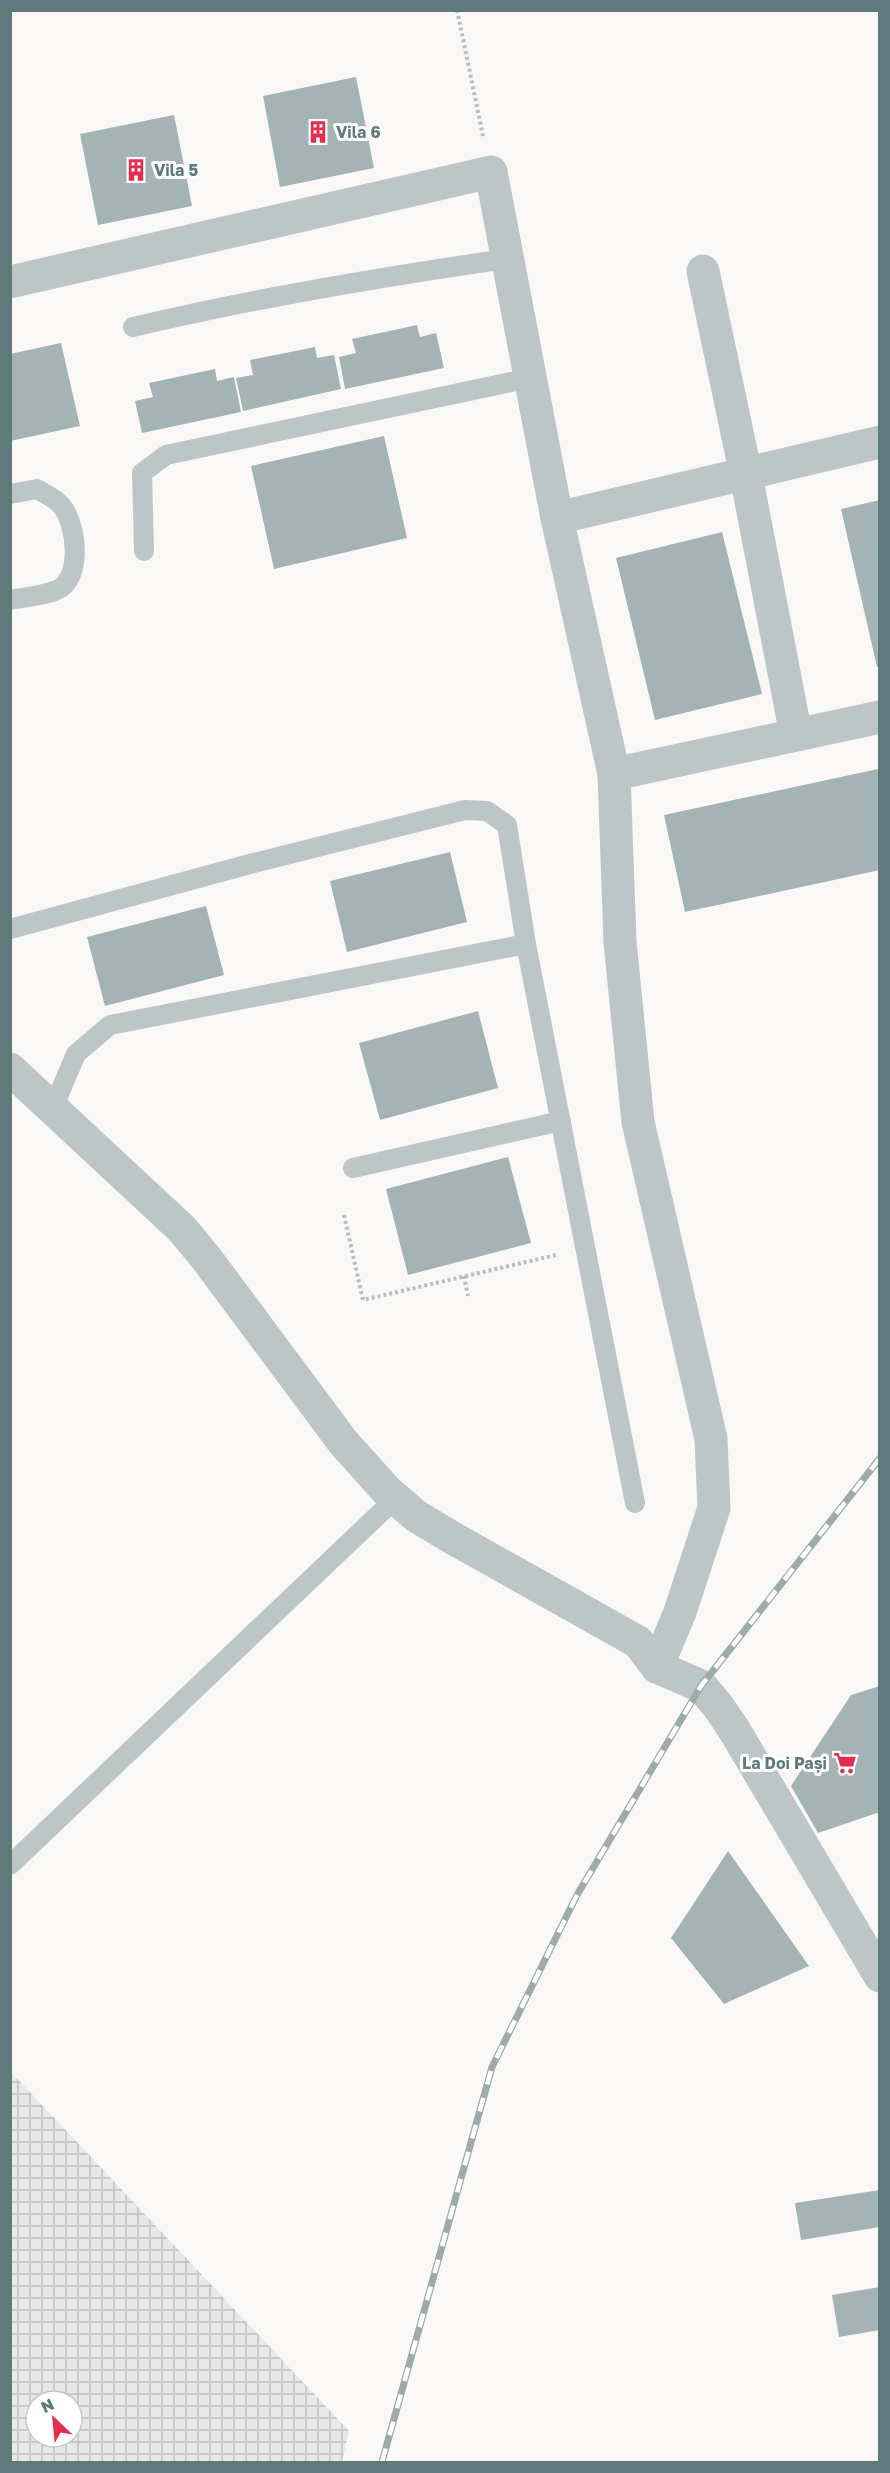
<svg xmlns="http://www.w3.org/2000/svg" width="890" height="2473" font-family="'Golos Text',sans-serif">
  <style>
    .industrial { fill: url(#industrial-grid); fill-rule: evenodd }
    .building { fill: #a4b4b4 }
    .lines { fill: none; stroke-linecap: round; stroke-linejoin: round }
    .path { stroke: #b8bebe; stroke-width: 4; stroke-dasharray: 3 3; stroke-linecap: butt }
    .service { stroke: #bdc6c6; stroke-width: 20 }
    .minor { stroke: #bdc6c6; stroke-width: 33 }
    .rail-casing { stroke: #9dabab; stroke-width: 7 }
    .rail { stroke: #fff; stroke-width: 4.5; stroke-dasharray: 14; stroke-linecap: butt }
    .labels { text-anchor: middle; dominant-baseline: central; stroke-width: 6; stroke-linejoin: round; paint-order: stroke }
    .poi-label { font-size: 16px; font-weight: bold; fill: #5f7a7b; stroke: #fff; text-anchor: start }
  </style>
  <defs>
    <pattern id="industrial-grid" width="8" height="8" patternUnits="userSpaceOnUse" patternTransform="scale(1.5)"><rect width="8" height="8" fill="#e7e8e7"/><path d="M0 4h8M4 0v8" fill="none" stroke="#bec1c0"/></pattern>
  </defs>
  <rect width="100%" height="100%" fill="#f9f8f6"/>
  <!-- industrial -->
  <path class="industrial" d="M10,2071l339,360 -7,31h-331zM36,2401h36v36h-36z"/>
  <!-- building -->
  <g class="building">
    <path d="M356,77l18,91 -94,19 -17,-91z"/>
    <path d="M174,115l18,91 -94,19 -18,-91z"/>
    <path d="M417,325l3,12 16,-4 8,35 -99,21 -6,-32 17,-4 -4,-14z"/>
    <path d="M61,343l19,83 -70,15v-87z"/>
    <path d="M315,347l2,11 17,-3 7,34 -98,22 -7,-33 17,-3 -3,-15z"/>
    <path d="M215,369l2,12 17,-4 7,35 -99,21 -7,-32 18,-4 -4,-14z"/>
    <path d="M384,436l23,102 -133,31 -23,-103z"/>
    <path d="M880,500v167h-3l-36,-158z"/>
    <path d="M722,532l40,162 -107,26 -39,-162z"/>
    <path d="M878,769l2,101 -195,42 -21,-97z"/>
    <path d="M450,852l17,70 -120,30 -17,-71z"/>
    <path d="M206,906l18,69 -119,31 -18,-69z"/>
    <path d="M478,1011l20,77 -118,32 -21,-77z"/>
    <path d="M508,1157l23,86 -123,32 -22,-86z"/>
    <path d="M880,1686v126l-62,21 -27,-47 60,-91z"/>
    <path d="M728,1851l81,115 -85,38 -53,-66z"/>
    <path d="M880,2190v37l-79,13 -6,-37z"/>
    <path d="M880,2287v43l-41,7 -7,-42z"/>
  </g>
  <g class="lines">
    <!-- path -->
    <g class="path">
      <path d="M457,10l26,126"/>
      <path d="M344,1215l19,85 193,-45"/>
      <path d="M464,1276l4,20"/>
    </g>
    <!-- service -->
    <g class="service">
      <path d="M133,327c123,-29 247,-50 373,-68"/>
      <path d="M10,494l27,-5c8,5 18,9 24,16 16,18 22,74 -4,85 -14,6 -32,7 -47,10"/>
      <path d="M144,551l-2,-78 24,-18 364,-77"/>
      <path d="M10,929l240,-65 215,-54 22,1 20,14 19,119 109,559"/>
      <path d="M53,1108l23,-54 34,-29 416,-81"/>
      <path d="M353,1168l208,-47"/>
      <path d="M10,1865l385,-366"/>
    </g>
    <!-- minor -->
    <g class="minor">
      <path d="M703,271l43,204 50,260"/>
      <path d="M10,282l481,-110 66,346 57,256 6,168 18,180 73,317 3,69 -34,104 -23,55"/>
      <path d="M557,518l323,-76"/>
      <path d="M614,774l266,-57"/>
      <path d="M10,1069l172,160 24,29 137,184 44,49 29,25 35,21 187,105 19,25 44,19 17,20 15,22 147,248"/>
    </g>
    <!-- rail casing -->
    <g class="rail-casing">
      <path id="rail" d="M382,2462l110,-395 85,-172 124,-209 179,-228"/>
    </g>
    <!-- rail -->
    <use href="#rail" class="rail"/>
  </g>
  <!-- icons -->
  <defs>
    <g id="building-bare" transform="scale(1.8)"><path d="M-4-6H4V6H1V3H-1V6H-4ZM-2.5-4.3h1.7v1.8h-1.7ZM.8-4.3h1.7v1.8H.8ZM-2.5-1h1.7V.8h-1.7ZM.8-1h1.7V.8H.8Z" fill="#e22d4f" stroke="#fff" stroke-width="2.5" paint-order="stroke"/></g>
    <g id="supermarket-bare" transform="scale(1.8)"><path d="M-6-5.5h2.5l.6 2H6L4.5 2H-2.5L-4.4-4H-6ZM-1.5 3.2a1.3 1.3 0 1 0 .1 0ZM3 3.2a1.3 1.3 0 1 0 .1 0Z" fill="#e22d4f" stroke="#fff" stroke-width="2.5" paint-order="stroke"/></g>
  </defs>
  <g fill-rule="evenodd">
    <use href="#building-bare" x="318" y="132"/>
    <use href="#building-bare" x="136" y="170"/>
    <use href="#supermarket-bare" x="845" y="1763"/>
  </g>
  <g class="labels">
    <!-- poi labels -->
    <g class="poi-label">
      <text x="336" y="132">Vila 6</text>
      <text x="154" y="170">Vila 5</text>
      <text x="827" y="1763" text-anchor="end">La Doi Pași</text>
    </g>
  </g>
  <!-- border -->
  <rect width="890" height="2473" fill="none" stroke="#5f7a7b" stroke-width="24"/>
  <!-- north arrow -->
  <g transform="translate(54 2419) rotate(334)"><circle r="28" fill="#ffffff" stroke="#bfcaca" stroke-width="1.5"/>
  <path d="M0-4.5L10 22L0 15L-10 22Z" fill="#e22d4f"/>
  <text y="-9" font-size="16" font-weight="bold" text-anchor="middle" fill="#5f7a7b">N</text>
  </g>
</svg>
